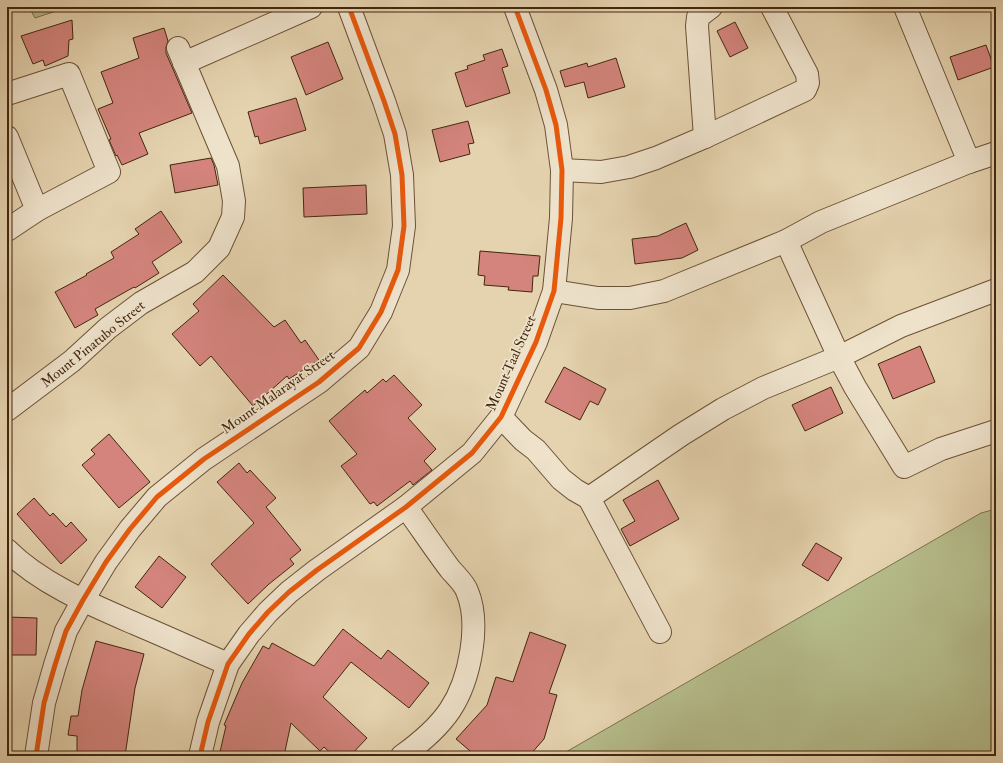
<svg xmlns="http://www.w3.org/2000/svg" width="1003" height="763" font-family="'IM FELL Double Pica',serif">
  <style>
    .green { fill: #b5bc8a; stroke: #7c714c }
    .building { fill: #d4847d; stroke: #43260e }
    .lines { fill: none; stroke-linecap: round; stroke-linejoin: round }
    .minor-casing { stroke: #6c5136; stroke-width: 24 }
    .minor { stroke: #eee2cb; stroke-width: 22 }
    .cycleway-casing { stroke: #eee2cb; stroke-width: 8 }
    .cycleway { stroke: #e8590c; stroke-width: 5 }
    .labels { text-anchor: middle; dominant-baseline: central; stroke-width: 3.5; stroke-linejoin: round; paint-order: stroke }
    .street-label { font-size: 14px; fill: #43260e; stroke: #eee2cb }
  </style>
  <rect width="100%" height="100%" fill="#e5d3af"/>
  <filter id="stains"><feTurbulence type="fractalNoise" baseFrequency=".005" numOctaves="4"/><feColorMatrix values="0 0 0 0 .2 0 0 0 0 .09 0 0 0 0 .02 0 0 0 .5 -.17"/></filter>
  <radialGradient id="worn" r=".72"><stop offset=".6" stop-color="#630" stop-opacity="0"/><stop offset="1" stop-color="#630" stop-opacity=".3"/></radialGradient>
  <!-- green -->
  <g class="green">
    <path d="M29,7h39l-33,11z"/>
    <path d="M996,509v247h-437l422,-243z"/>
  </g>
  <!-- building -->
  <g class="building">
    <path d="M72,20l1,19 -4,1 -1,16 -23,10 -2,-6 -10,4 -12,-28z"/>
    <path d="M735,22l13,26 -18,9 -13,-26z"/>
    <path d="M164,28l4,13 -2,6v6l26,60 -53,20 9,21 -26,11 -5,-10 -1,1 -7,-16 2,-1 -13,-30 15,-6 -12,-31 38,-14 -6,-20z"/>
    <path d="M328,42l15,37 -37,16 -15,-38z"/>
    <path d="M986,45l8,22 -36,13 -8,-23z"/>
    <path d="M502,49l6,17 -6,2 8,25 -44,14 -11,-34 13,-4 -1,-3 18,-6 -2,-5z"/>
    <path d="M616,58l9,29 -37,11 -4,-16 -19,5 -5,-16 27,-8 1,4z"/>
    <path d="M296,98l10,32 -46,14 -2,-8 -3,1 -7,-25z"/>
    <path d="M468,121l6,22 -6,1 2,10 -30,8 -8,-32z"/>
    <path d="M211,158l3,7 4,20 -43,8 -5,-28z"/>
    <path d="M366,185l1,29 -63,3 -1,-29z"/>
    <path d="M161,211l21,31 -30,20 7,11 -24,15 -1,-1 -39,22 3,6 -23,13 -20,-36 32,-17 -1,-1 28,-16 -3,-6 28,-18 -4,-5z"/>
    <path d="M686,223l12,27 -16,8 -47,6 -3,-25 26,-3z"/>
    <path d="M480,251l60,5 -2,20h-5l-1,16 -24,-2 1,-3 -25,-2 1,-9 -7,-1z"/>
    <path d="M223,275l51,52 11,-7 16,23 4,-3 14,20 -30,19 -2,-3 -34,30 -42,-50 -11,10 -28,-32 27,-23 -6,-7z"/>
    <path d="M920,346l15,36 -42,17 -15,-35z"/>
    <path d="M564,367l42,22 -8,16 -8,-4 -10,19 -35,-18z"/>
    <path d="M394,375l28,30 -14,13 28,31 -12,12 8,9 -19,15 -3,-4 -33,25 -3,-4 -4,2 -29,-38 16,-12 -28,-33 36,-31 2,3 16,-14 3,3z"/>
    <path d="M831,387l12,26 -38,18 -13,-26z"/>
    <path d="M109,434l41,48 -31,26 -37,-43 13,-11 -4,-4z"/>
    <path d="M239,463l8,10 3,-3 26,28 -10,9 35,43 -11,9 4,5 -25,20 -21,20 -37,-40 43,-41 -37,-41z"/>
    <path d="M658,480l21,39 -49,27 -9,-17 14,-8 -12,-21z"/>
    <path d="M34,498l16,18 3,-3 13,14 5,-5 16,18 -26,24 -44,-50z"/>
    <path d="M816,543l26,15 -14,23 -26,-16z"/>
    <path d="M159,556l27,21 -24,31 -27,-21z"/>
    <path d="M7,617l30,1 -1,37h-29z"/>
    <path d="M343,629l38,30 7,-9 41,33 -20,25 -58,-46 -28,35 44,41 -17,18h-16l-10,-9 -4,4 -29,-28 -7,33h-65l7,-30 -2,-1 18,-42 21,-37 6,3 3,-6 42,23z"/>
    <path d="M530,632l36,13 -17,48 8,2 -13,44 -15,17h-53l-20,-17 31,-34 9,-28 17,5z"/>
    <path d="M96,641l48,13 -9,34 -10,68h-48v-20l-9,-1 3,-19h7l4,-26z"/>
  </g>
  <g class="lines">
    <!-- minor casing -->
    <g class="minor-casing">
      <g id="minor">
        <path d="M905,7l64,155"/>
        <path d="M184,63l127,-56"/>
        <path d="M7,94l62,-20 40,98 -72,38 -30,20"/>
        <path d="M7,137l30,73"/>
        <path d="M705,137l-8,-111 1,-9 13,-10"/>
        <path d="M562,170l39,2 28,-5 27,-9 49,-21 100,-47 3,-7 -1,-9 -35,-67"/>
        <path d="M786,241l53,116 16,30 49,80 37,-18 55,-18"/>
        <path d="M554,291l44,7h32l34,-7 122,-50 35,-19 148,-60 27,-9"/>
        <path d="M7,410l65,-49 36,-33 33,-25 54,-31 24,-24 14,-31 1,-16 -6,-35 -50,-118"/>
        <path d="M501,417l22,23 13,10 25,29 14,11 14,8 71,134"/>
        <path d="M589,498l92,-63 42,-26 40,-21 76,-31 62,-31 95,-36"/>
        <path d="M7,550c34,34 85,55 129,74 31,13 61,27 92,40"/>
        <path d="M36,756l8,-53 11,-38 11,-34 17,-31 23,-38 24,-33 27,-32 47,-38 115,-77 40,-34 22,-36 17,-42 6,-44 -2,-51 -7,-41 -11,-33 -35,-94"/>
        <path d="M200,756l8,-34 20,-58 21,-30 19,-22 21,-20 28,-22 89,-63 66,-54 29,-36 35,-75 18,-51 7,-73 1,-48 -6,-45 -10,-35 -31,-83"/>
        <path d="M402,756c18,-13 36,-28 48,-46 20,-30 31,-86 17,-119 -3,-8 -11,-15 -17,-22 -15,-20 -29,-41 -44,-62"/>
      </g>
    </g>
    <!-- minor -->
    <use href="#minor" class="minor"/>
    <!-- cycleway casing -->
    <g class="cycleway-casing">
      <g id="cycleway">
        <path d="M36,756l8,-53 11,-38 11,-34 17,-31 23,-38 24,-33 27,-32 47,-38 115,-77 40,-34 22,-36 17,-42 6,-44 -2,-51 -7,-41 -11,-33 -35,-94"/>
        <path d="M200,756l8,-34 20,-58 21,-30 19,-22 21,-20 28,-22 89,-63 66,-54 29,-36 35,-75 18,-51 7,-73 1,-48 -6,-45 -10,-35 -31,-83"/>
      </g>
    </g>
    <!-- cycleway -->
    <use href="#cycleway" class="cycleway"/>
  </g>
  <g class="labels">
    <!-- street labels -->
    <g class="street-label">
      <text transform="translate(93 344) rotate(-39)">Mount Pinatubo Street</text>
      <text transform="translate(511 363) rotate(-66)">Mount Taal Street</text>
      <text transform="translate(278 392) rotate(-35)">Mount Malarayat Street</text>
    </g>
  </g>
  <!-- margin -->
  <rect width="1003" height="763" fill="none" stroke="#e5d3af" stroke-width="24"/>
  <rect x="8" y="8" width="987" height="747" fill="none" stroke="#43260e" stroke-width="2"/>
  <rect x="12" y="12" width="979" height="739" fill="none" stroke="#43260e"/>
  <rect width="100%" height="100%" filter="url(#stains)"/>
  <rect width="100%" height="100%" fill="url(#worn)"/>
</svg>
